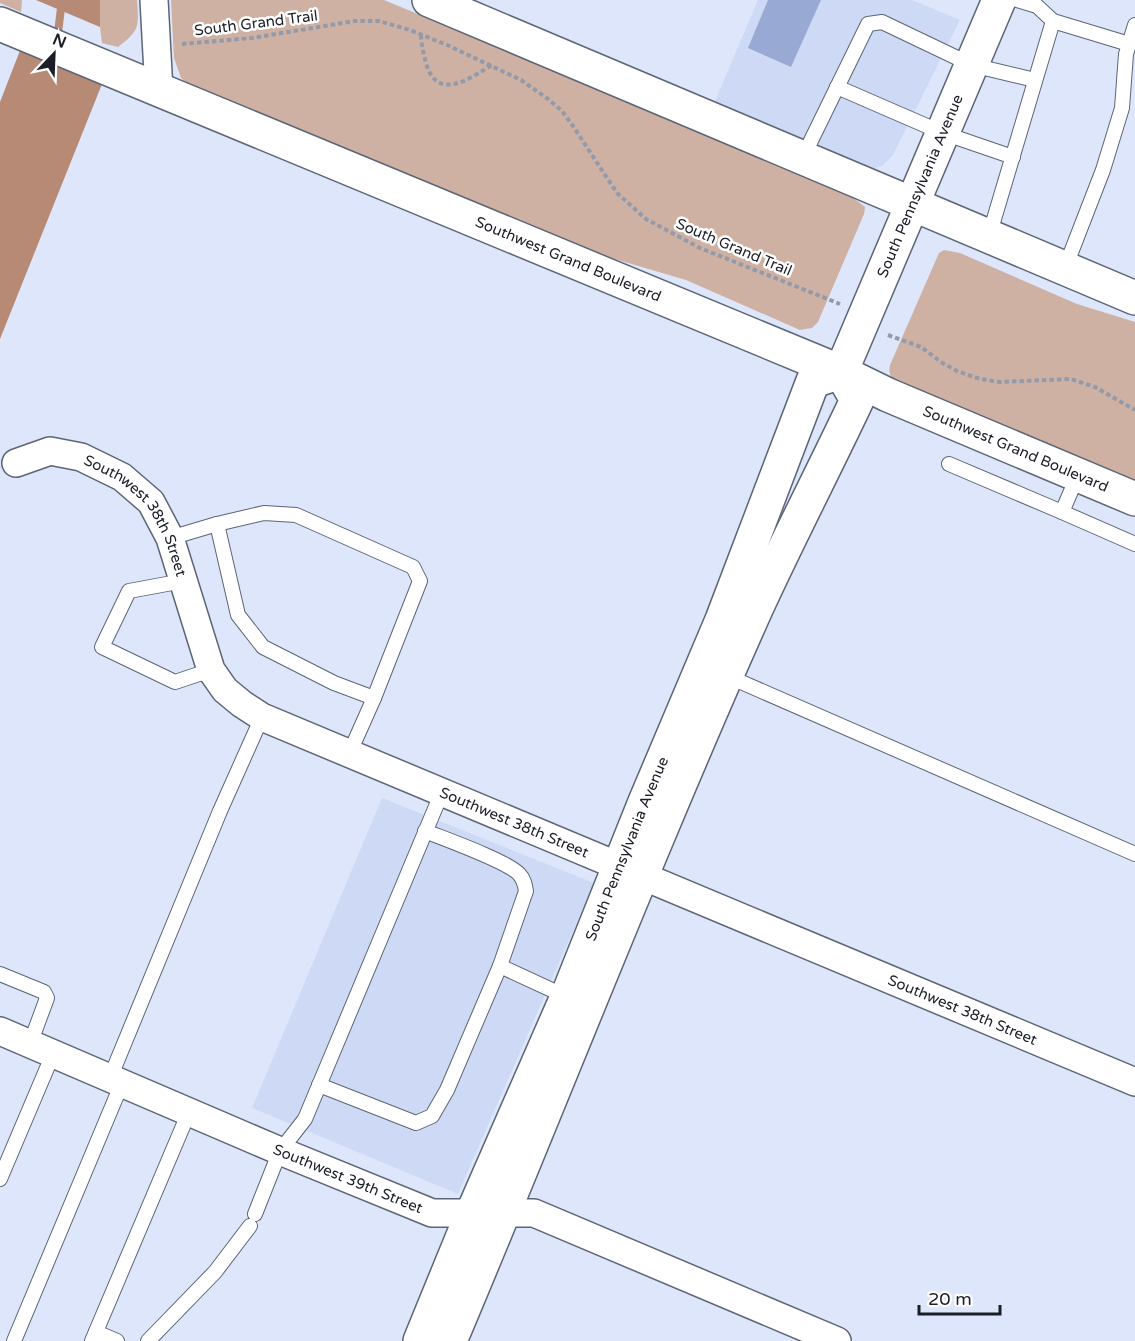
<svg xmlns="http://www.w3.org/2000/svg" width="1135" height="1341" font-family="'Varela Round',sans-serif">
  <style>
    .built { fill: #cedaf5 }
    .green { fill: #cfb1a4 }
    .water { fill: #b78a76 }
    .lines { fill: none; stroke-linecap: round; stroke-linejoin: round }
    .stream { stroke: #b78a76; stroke-width: 8 }
    .building { fill: #98aad3 }
    .lane-casing { stroke: #5c6576; stroke-width: 16 }
    .street-casing { stroke: #5c6576; stroke-width: 30 }
    .secondary-casing { stroke: #5c6576; stroke-width: 36 }
    .path { stroke: #939aaa; stroke-width: 4; stroke-dasharray: 4.5 3; stroke-linecap: butt }
    .lane { stroke: #fff; stroke-width: 14 }
    .street { stroke: #fff; stroke-width: 27 }
    .secondary { stroke: #fff; stroke-width: 33 }
    .labels { text-anchor: middle; dominant-baseline: central; stroke-width: 5; stroke-linejoin: round; paint-order: stroke }
    .street-label { font-size: 15px; fill: #1b1e26; stroke: #fff }
  </style>
  <rect width="100%" height="100%" fill="#dde6fb"/>
  <!-- built -->
  <g class="built">
    <path d="M758,0h154l48,20 -67,135 -11,11 -12,3 -157,-63z"/>
    <path d="M382,798l212,85 -136,311 -206,-86z"/>
  </g>
  <!-- green -->
  <g class="green">
    <path d="M0,0h22l-1,12 -21,-9z"/>
    <path d="M100,0h37c2,27 3,30 -19,47l-16,-4 -2,-16z"/>
    <path d="M171,0h213l460,191 21,16 -1,7 -46,108 -6,6 -12,2 -114,-50 -136,-40 -357,-151 -12,-11 -7,-20z"/>
    <path d="M944,250l16,3 117,51 58,18v166l-229,-100c-10,-7 -19,-9 -16,-23l49,-112z"/>
  </g>
  <!-- water -->
  <g class="water">
    <path d="M36,0h64v27z"/>
    <path d="M21,48l81,36 -102,255v-237z"/>
  </g>
  <g class="lines">
    <!-- stream -->
    <path class="stream" d="M57,41l5,-41"/>
  </g>
  <!-- building -->
  <path class="building" d="M768,0h53l-30,67 -43,-19z"/>
  <g class="lines">
    <!-- lane casing -->
    <g class="lane-casing">
      <g id="lane">
        <path d="M1053,21l76,23"/>
        <path d="M837,87l106,46 70,24"/>
        <path d="M803,157l65,-133 14,-2 90,43 63,15"/>
        <path d="M989,236l64,-215 -16,-15 -20,-6"/>
        <path d="M1065,268l38,-98 19,-62 4,-54 9,-29"/>
        <path d="M949,464l113,48"/>
        <path d="M1078,475l-16,37 73,32"/>
        <path d="M217,524l21,91 25,32 71,36 40,15"/>
        <path d="M170,538l47,-14 47,-11 32,2 117,52 7,14 -46,117 -24,54"/>
        <path d="M183,581l-54,10 -27,56 73,35 36,-12"/>
        <path d="M725,675l410,179"/>
        <path d="M500,966l67,31"/>
        <path d="M0,974l44,18 3,6 -17,46"/>
        <path d="M110,1078l110,-267 42,-94"/>
        <path d="M319,1085l97,38 16,-7 15,-26 53,-124 26,-75c-1,-6 -2,-12 -7,-17 -12,-13 -74,-35 -94,-43"/>
        <path d="M0,1179l53,-125"/>
        <path d="M255,1214l25,-63 25,-32 137,-327"/>
        <path d="M96,1332l21,9"/>
        <path d="M14,1341l108,-258"/>
        <path d="M92,1341l97,-229"/>
        <path d="M148,1341l67,-69 35,-46"/>
      </g>
    </g>
    <!-- street casing -->
    <g class="street-casing">
      <g id="street">
        <path d="M154,0l5,91"/>
        <path id="s1" d="M16,463l34,-12 31,6 41,20 29,25 19,36 41,132 14,20 17,14 20,13 873,365"/>
        <path id="s2" d="M0,1031l280,120 152,62h102l303,128"/>
      </g>
    </g>
    <!-- secondary casing -->
    <g class="secondary-casing">
      <g id="secondary">
        <path d="M429,0l706,298"/>
        <path id="s3" d="M0,24l841,348 47,23 247,104"/>
        <path id="s4" d="M420,1341l52,-127 95,-217 78,-195 77,-182 91,-239 28,-9 158,-372"/>
        <path d="M450,1341c103,-244 198,-491 306,-732 32,-70 68,-139 101,-209l-16,-28"/>
      </g>
    </g>
    <!-- path -->
    <g class="path">
      <path d="M421,35c0,10 3,19 5,28 11,39 43,16 66,2"/>
      <path d="M182,44l70,-6 103,-17h24l31,9 37,15 74,35 27,19 14,12 11,15 44,67 29,26 54,29 140,56"/>
      <path d="M888,335l33,12 20,15 16,9 23,8 20,3 71,-3 24,8 40,23"/>
    </g>
    <!-- lane -->
    <use href="#lane" class="lane"/>
    <!-- street -->
    <use href="#street" class="street"/>
    <!-- secondary -->
    <use href="#secondary" class="secondary"/>
  </g>
  <g class="labels">
    <!-- street labels -->
    <g class="street-label">
      <text transform="translate(256 23) rotate(-7)">South Grand Trail</text>
      <text stroke="none"><textPath href="#s4" startOffset="1269">South Pennsylvania Avenue</textPath></text>
      <text transform="translate(734 247) rotate(23)">South Grand Trail</text>
      <text stroke="none"><textPath href="#s3" startOffset="615">Southwest Grand Boulevard</textPath></text>
      <text stroke="none"><textPath href="#s3" startOffset="1101">Southwest Grand Boulevard</textPath></text>
      <text stroke="none"><textPath href="#s1" startOffset="152">Southwest 38th Street</textPath></text>
      <text stroke="none"><textPath href="#s1" startOffset="674">Southwest 38th Street</textPath></text>
      <text stroke="none"><textPath href="#s4" startOffset="534">South Pennsylvania Avenue</textPath></text>
      <text stroke="none"><textPath href="#s1" startOffset="1160">Southwest 38th Street</textPath></text>
      <text stroke="none"><textPath href="#s2" startOffset="378">Southwest 39th Street</textPath></text>
    </g>
  </g>
  <!-- north arrow -->
  <g transform="translate(54 54) rotate(23)" stroke="#ffffff" stroke-width="4.5" paint-order="stroke">
  <path d="M0-4.5L10 22L0 15L-10 22Z" fill="#1b1e26"/>
  <text y="-9" font-size="16" font-weight="bold" text-anchor="middle" fill="#1b1e26">N</text>
  </g>
  <!-- scale -->
  <path d="M919 1305v9h81v-9" fill="none" stroke="#1b1e26" stroke-width="3"/>
  <text x="928" y="1305" font-size="18" fill="#1b1e26" stroke="#ffffff" stroke-width="4.5" paint-order="stroke">20 m</text>
</svg>
